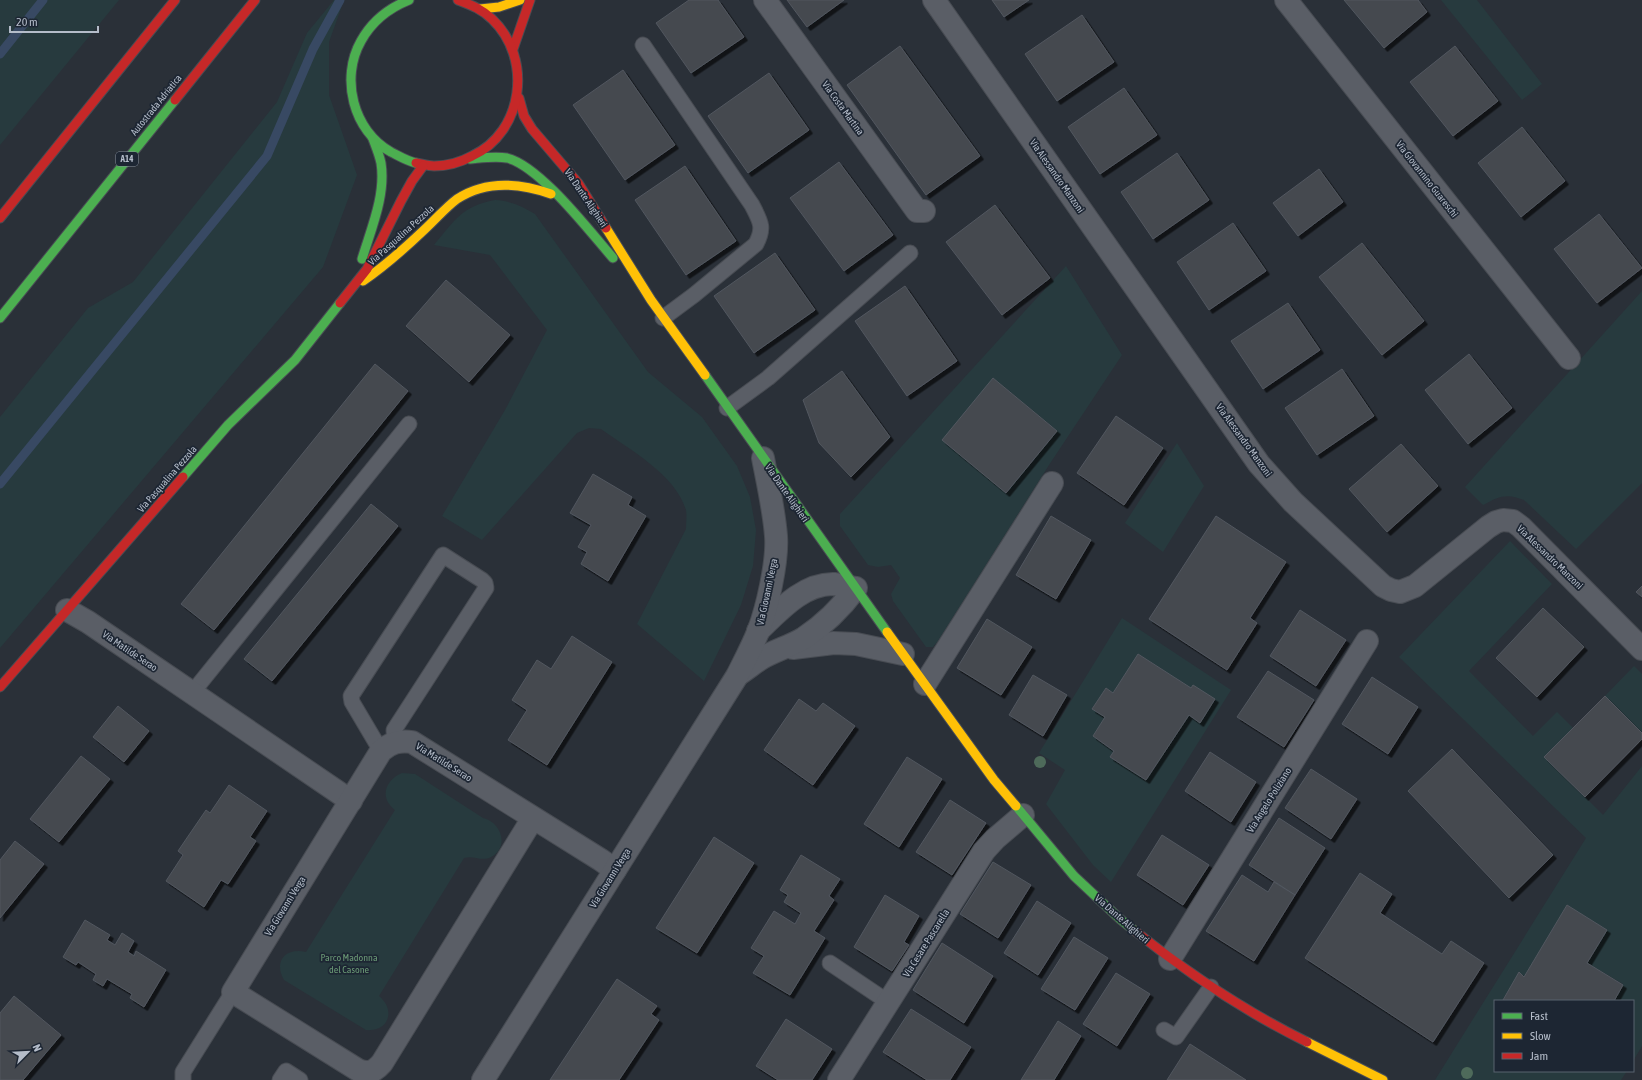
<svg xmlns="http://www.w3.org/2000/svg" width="1642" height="1080" font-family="'Asap Condensed',sans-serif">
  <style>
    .green { fill: #273a3e; fill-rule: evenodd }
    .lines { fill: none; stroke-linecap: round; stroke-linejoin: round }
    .stream { stroke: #384963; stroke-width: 9 }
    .building { fill: #444950; stroke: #52575f; filter: url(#shadow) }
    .lane-casing { stroke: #484c53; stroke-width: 17 }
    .street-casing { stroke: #484c53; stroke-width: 24 }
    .fast-casing { stroke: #484c53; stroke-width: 11 }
    .slow-casing { stroke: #484c53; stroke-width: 11 }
    .jam-casing { stroke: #484c53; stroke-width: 11 }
    .lane { stroke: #5a5e66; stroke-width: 15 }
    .street { stroke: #5a5e66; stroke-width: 22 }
    .fast { stroke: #4caf50; stroke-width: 9 }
    .slow { stroke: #ffc107; stroke-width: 9 }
    .jam { stroke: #c62828; stroke-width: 9 }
    .tree { fill: #4e6a5a }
    .labels { text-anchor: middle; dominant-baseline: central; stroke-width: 3.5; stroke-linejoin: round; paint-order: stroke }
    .shield { fill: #1d2633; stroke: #878f9c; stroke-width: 1 }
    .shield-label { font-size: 9px; font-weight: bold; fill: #b4bcc9 }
    .street-label { font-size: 10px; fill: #b4bcc9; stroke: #1d2633 }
    .park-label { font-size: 10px; fill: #6b9a76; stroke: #1d2633 }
  </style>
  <defs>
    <filter id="shadow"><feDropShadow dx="3.5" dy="3.5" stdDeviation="0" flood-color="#0009"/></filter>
  </defs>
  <rect width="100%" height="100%" fill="#2a3038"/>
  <!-- green -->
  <g class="green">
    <path d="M0,0h119l-119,145z"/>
    <path d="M334,0h10l-15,42v53l28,80 -34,92 -323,381v-231l88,-109 45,-26 144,-180 30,-69z"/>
    <path d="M1441,0h36l65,84 -20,16z"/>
    <path d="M495,200c16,1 27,6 40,14l113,158 54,45 35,49 13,31 6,33 -3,36 -12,39 -37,76 -67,-57 49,-95c0,-6 1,-13 0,-19 -11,-36 -56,-60 -85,-81l-12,-1 -12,5 -95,107 -40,-24 63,-106 42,-80 -57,-75 -56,-10c20,-24 28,-39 61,-45z"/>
    <path d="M1066,266l56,89 -73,110 -111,176 -5,6h-7l-33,-46 -2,-7 9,-16 -9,-13 -13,2 -10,-2 -28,-39v-12zM993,378l64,53 -51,62z"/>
    <path d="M1642,291v192l-66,66 -52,-49c-17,-7 -25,-4 -41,5l-18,-18z"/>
    <path d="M1177,443l27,43 -41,66 -38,-29z"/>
    <path d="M1510,541l42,43 -83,87 64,65 24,-24 16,16 -28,29 58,58 39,-49v280l-9,15v-60h-19l9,-17 -36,-21 20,-33 -40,-25 -43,72 -5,-5 -16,27 2,2h-10v70h132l-6,9h-186l151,-242 -187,-181z"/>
    <path d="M1122,618l109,72 -120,192 -18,-17 -47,-61 19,-34 -26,-17zM1138,654l53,34 2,-3 7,37 -11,-7 -43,65 -36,-23 4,-6 -21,-15 12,-19 -13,-9 14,-20 7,5z"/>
    <path d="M1634,666l8,8v59l-37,-37z"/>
    <path d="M402,773l13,1 68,44c18,4 27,29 8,39 -9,5 -18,-2 -27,1l-85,138c17,14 10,36 -13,34l-82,-50c-11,-19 2,-33 22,-28l89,-142c-16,-12 -10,-30 7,-37z"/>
  </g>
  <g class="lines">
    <!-- stream -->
    <g class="stream">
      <path d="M0,54l43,-54"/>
      <path d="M0,484l267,-328 46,-107 27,-49"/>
    </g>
  </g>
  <!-- building -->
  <g class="building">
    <path d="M689,0h29l26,37 -53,36 -35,-50z"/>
    <path d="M787,0h57l-37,27z"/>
    <path d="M992,0h37l-25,17z"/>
    <path d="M1344,0h74l9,12 -43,36z"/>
    <path d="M1082,15l32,47 -57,39 -32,-47z"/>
    <path d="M900,46l80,110 -54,39 -79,-110z"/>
    <path d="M1455,46l43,55 -45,35 -43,-54z"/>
    <path d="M623,70l52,75 -50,35 -52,-75z"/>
    <path d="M769,73l40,57 -61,43 -40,-57z"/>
    <path d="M1124,88l33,47 -57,39 -32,-47z"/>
    <path d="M1522,127l43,54 -44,36 -43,-54z"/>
    <path d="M1177,153l32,47 -56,39 -32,-47z"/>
    <path d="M839,162l54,73 -49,36 -54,-73z"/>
    <path d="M685,166l51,75 -50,34 -51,-75z"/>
    <path d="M1319,169l24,33 -45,34 -25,-33z"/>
    <path d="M995,205l55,73 -48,37 -56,-73z"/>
    <path d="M1599,214l43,54 -45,35 -43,-54z"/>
    <path d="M1233,223l33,48 -57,39 -32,-48z"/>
    <path d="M1362,243l62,78 -42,34 -63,-78z"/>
    <path d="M775,253l40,57 -61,43 -40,-57z"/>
    <path d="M446,280l64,55 -41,47 -63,-56z"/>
    <path d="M905,286l52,75 -50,35 -52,-75z"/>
    <path d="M1288,303l32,47 -57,39 -32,-48z"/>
    <path d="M1469,354l43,54 -44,36 -43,-54z"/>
    <path d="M375,364l33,27 -194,239 -33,-26z"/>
    <path d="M1342,369l32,47 -57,39 -32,-47z"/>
    <path d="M842,371l48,66 -39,40 -32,-34 -16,-43z"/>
    <path d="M993,378l64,53 -51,62 -64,-53z"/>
    <path d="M1116,416l47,32 -39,57 -47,-32z"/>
    <path d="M1401,444l37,42 -51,46 -38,-43z"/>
    <path d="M593,474l39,23 -4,8 18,11 -38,65 -27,-17 6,-12 -9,-5 13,-22 -21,-12z"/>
    <path d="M371,504l27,22 -126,155 -28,-22z"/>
    <path d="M1051,516l40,24 -35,59 -40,-24z"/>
    <path d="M1216,516l70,46 -36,56 7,5 -30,47 -78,-51z"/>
    <path d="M1642,586v11l-6,-5z"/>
    <path d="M1543,608l41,39 -47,50 -41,-39z"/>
    <path d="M1300,610l46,30 -30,46 -46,-30z"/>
    <path d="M987,619l45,28 -31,48 -44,-27z"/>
    <path d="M572,636l40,26 -65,103 -39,-25 19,-30 -15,-10 25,-40 14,9z"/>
    <path d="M1138,654l53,34 2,-3 22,14 -15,24 -11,-8 -43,65 -36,-23 4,-6 -21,-15 12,-19 -13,-8 14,-21 7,5z"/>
    <path d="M1268,671l46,29 -30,47 -47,-30z"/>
    <path d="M1033,675l34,20 -24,41 -34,-21z"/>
    <path d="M1372,677l46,30 -30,47 -46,-30z"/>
    <path d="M1605,696l37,37v6l-57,58 -41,-40z"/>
    <path d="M799,699l17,12 7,-8 32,23 -42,59 -49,-35z"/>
    <path d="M118,706l31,25 -25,31 -31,-25z"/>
    <path d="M1452,749l101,106 -44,43 -101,-107z"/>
    <path d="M1210,752l46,30 -25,40 -46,-31z"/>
    <path d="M81,756l29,23 -51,63 -29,-23z"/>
    <path d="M907,757l35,22 -43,68 -35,-23z"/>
    <path d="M1311,769l46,30 -26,40 -46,-31z"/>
    <path d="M229,785l38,26 -17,26 6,4 -28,43 -7,-4 -17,27 -38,-26 17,-26 -5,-4 28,-41 4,3z"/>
    <path d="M950,800l36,23 -34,52 -36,-23z"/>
    <path d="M1279,818l46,30 -30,47 -46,-30z"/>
    <path d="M1162,835l47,30 -26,40 -46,-30z"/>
    <path d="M714,837l40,26 -57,90 -41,-25z"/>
    <path d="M15,841l29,23 -44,54v-58z"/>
    <path d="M801,855l39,24 -11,17 5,4 -20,31 11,7 -35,57 -37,-22 11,-17 -13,-8 23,-37 21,13 6,-11 -17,-11 4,-7 -8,-5z"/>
    <path d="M993,862l38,23 -33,53 -38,-24z"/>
    <path d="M1360,873l32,21 -12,19 62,41 9,-13 33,22 -51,79 -128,-84z"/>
    <path d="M1242,875l26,17 6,-10 21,13 -41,66 -48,-30z"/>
    <path d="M885,895l34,21 -15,26 5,3 -17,26 -38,-24z"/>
    <path d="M1037,901l34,22 -33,52 -34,-22z"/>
    <path d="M1567,905l40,25 -20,33 36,22 -9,16h-109l-2,-1 16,-28 5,5z"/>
    <path d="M85,920l25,15 -3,5 8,5 7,-12 12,8 -6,11 6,4 2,-5 30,19 -22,37 -14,-9 2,-4 -25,-15 -4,7 -10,-6 3,-6 -18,-12 -2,3 -13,-8z"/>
    <path d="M1074,937l34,21 -33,52 -34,-21z"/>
    <path d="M942,943l51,33 -29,47 -51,-33z"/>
    <path d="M1116,973l34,21 -33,52 -34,-22z"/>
    <path d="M617,979l40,27 -6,8 8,6 -40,60h-69z"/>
    <path d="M14,996l47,39 -38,45h-23v-67z"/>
    <path d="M911,1009l60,38 -21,33h-23l-44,-28z"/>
    <path d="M786,1019l46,30 -20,31h-34l-22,-14z"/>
    <path d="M1058,1021l23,15 -27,44h-33z"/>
    <path d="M1190,1044l56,36h-79z"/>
  </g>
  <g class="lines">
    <!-- lane casing -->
    <g class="lane-casing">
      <g id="lane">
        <path d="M643,45l109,160c8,16 13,22 4,39l-62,51 -31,23"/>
        <path d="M727,408l41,-30 142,-125"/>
        <path d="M192,693l217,-269"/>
        <path d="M381,751l-29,-49 -1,-6 92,-141 39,25 3,3 1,5 -92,142 1,13"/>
        <path d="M830,963l58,39"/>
        <path d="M1164,1030l12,7 35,-50"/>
        <path d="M183,1080v-8l50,-80"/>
        <path d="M280,1080l6,-9 14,9"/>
      </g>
    </g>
    <!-- street casing -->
    <g class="street-casing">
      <g id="street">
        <path d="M765,0l152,211h7"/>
        <path d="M934,0l325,464 34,38 90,84 8,4 9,2 15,-6 73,-59 8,-5 7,-2 10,1 8,6 121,122"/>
        <path d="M1286,0l283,358"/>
        <path d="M67,610l21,12 263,179"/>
        <path d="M793,648l41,-5 22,1 47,10"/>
        <path d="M739,674c8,-5 15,-11 23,-16 14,-8 29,-12 42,-20 21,-14 37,-30 52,-50 -8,-1 -15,-3 -22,-4 -31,-1 -56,28 -76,47"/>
        <path d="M925,684l127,-201"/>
        <path d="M533,818l-151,245c-8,9 -13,11 -24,7l-125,-78 148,-241c9,-8 18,-11 31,-9l189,118 14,10"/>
        <path d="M1170,959l197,-318"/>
        <path d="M483,1080l254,-404c7,-14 15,-29 21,-44 9,-23 20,-71 18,-96 -2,-26 -8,-52 -13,-78"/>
        <path d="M839,1080l145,-229 11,-12 28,-24"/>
      </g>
    </g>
    <!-- fast casing -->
    <g class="fast-casing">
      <g id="fast">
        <path d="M409,0c-20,8 -37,21 -48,41 -21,37 -8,90 30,111 8,4 16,9 25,11"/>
        <path d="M470,159c12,-1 25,-3 37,-1 33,8 83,74 106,100"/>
        <path d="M362,259c9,-30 24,-64 19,-96 -2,-9 -5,-16 -8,-24"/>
        <path d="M0,318l175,-218"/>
        <path d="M705,375l182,257"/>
        <path d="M183,477l45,-52 67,-65 45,-57"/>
        <path d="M1016,806l58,70 46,43 15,12"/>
      </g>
    </g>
    <!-- slow casing -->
    <g class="slow-casing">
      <g id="slow">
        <path d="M480,9l19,-2 21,-7"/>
        <path d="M606,228l45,72 54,75"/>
        <path d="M363,281c22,-15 41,-32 61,-51 11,-10 21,-22 33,-31 29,-19 63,-16 94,-5"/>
        <path d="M887,632l107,148 22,26"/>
        <path d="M1307,1042l76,38"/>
      </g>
    </g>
    <!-- jam casing -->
    <g class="jam-casing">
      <g id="jam">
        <path d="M513,49l17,-49"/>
        <path d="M519,98l5,18 8,13 46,54 28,45"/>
        <path d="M175,100l80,-100"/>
        <path d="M416,163c6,1 12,3 18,3 13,0 27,-4 38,-10 52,-24 61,-98 20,-137 -10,-10 -21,-14 -34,-19"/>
        <path d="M0,218l175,-218"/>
        <path d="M340,303l27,-34 34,-68 11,-20 11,-15"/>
        <path d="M0,687l183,-210"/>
        <path d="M1135,931c54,43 111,81 172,111"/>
      </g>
    </g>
    <!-- lane -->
    <use href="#lane" class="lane"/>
    <!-- street -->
    <use href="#street" class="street"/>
    <!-- fast -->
    <use href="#fast" class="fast"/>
    <!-- slow -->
    <use href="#slow" class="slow"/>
    <!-- jam -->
    <use href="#jam" class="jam"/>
  </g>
  <!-- trees -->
  <g class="tree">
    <circle cx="1040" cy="762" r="6"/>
    <circle cx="1467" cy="1073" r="6"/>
  </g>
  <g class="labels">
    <!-- shield labels -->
    <rect class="shield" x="116" y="152" width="22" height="14" rx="3"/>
    <g class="shield-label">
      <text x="127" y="159">A14</text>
    </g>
    <!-- street labels -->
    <g class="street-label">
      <text transform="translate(156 105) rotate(-51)">Autostrada Adriatica</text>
      <text transform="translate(843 108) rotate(54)">Via Costa Martina</text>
      <text transform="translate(1057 176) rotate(55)">Via Alessandro Manzoni</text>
      <text transform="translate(1427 179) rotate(52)">Via Giovannino Guareschi</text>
      <text transform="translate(586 198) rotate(56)">Via Dante Alighieri</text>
      <text transform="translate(401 235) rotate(-42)">Via Pasqualina Pezzola</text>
      <text transform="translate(1244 440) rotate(54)">Via Alessandro Manzoni</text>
      <text transform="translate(167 479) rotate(-49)">Via Pasqualina Pezzola</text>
      <text transform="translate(787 493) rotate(55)">Via Dante Alighieri</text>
      <text transform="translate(1550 557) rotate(44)">Via Alessandro Manzoni</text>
      <text transform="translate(767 592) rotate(-78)">Via Giovanni Verga</text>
      <text transform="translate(130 651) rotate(34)">Via Matilde Serao</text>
      <text transform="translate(444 762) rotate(32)">Via Matilde Serao</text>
      <text transform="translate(1269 800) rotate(-58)">Via Angelo Poliziano</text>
      <text transform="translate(610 878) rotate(-58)">Via Giovanni Verga</text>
      <text transform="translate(285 906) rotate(-58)">Via Giovanni Verga</text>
      <text transform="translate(1122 919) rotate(41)">Via Dante Alighieri</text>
      <text transform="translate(926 943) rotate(-58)">Via Cesare Pascarella</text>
    </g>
    <!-- park labels -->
    <g class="park-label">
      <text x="349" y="957">Parco Madonna<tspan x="349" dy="12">del Casone</tspan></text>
    </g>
  </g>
  <!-- legend -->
  <rect x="1494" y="1000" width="140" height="72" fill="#1d2633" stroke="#59626f"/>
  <rect x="1502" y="1013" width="20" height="6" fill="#4caf50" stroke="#59626f"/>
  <text x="1530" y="1020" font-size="12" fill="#b4bcc9">Fast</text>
  <rect x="1502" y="1033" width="20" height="6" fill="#ffc107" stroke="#59626f"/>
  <text x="1530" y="1040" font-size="12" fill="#b4bcc9">Slow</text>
  <rect x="1502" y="1053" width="20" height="6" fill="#c62828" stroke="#59626f"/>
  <text x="1530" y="1060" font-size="12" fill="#b4bcc9">Jam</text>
  <!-- north arrow -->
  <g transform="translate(28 1052) rotate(66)" stroke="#1d2633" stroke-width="3" paint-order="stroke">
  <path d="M0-3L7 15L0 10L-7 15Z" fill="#b4bcc9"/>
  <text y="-6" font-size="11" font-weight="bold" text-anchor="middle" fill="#b4bcc9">N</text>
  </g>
  <!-- scale -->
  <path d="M10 26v6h88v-6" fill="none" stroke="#b4bcc9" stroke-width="2"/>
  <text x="16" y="26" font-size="12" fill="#b4bcc9" stroke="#1d2633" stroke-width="3" paint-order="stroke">20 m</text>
</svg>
